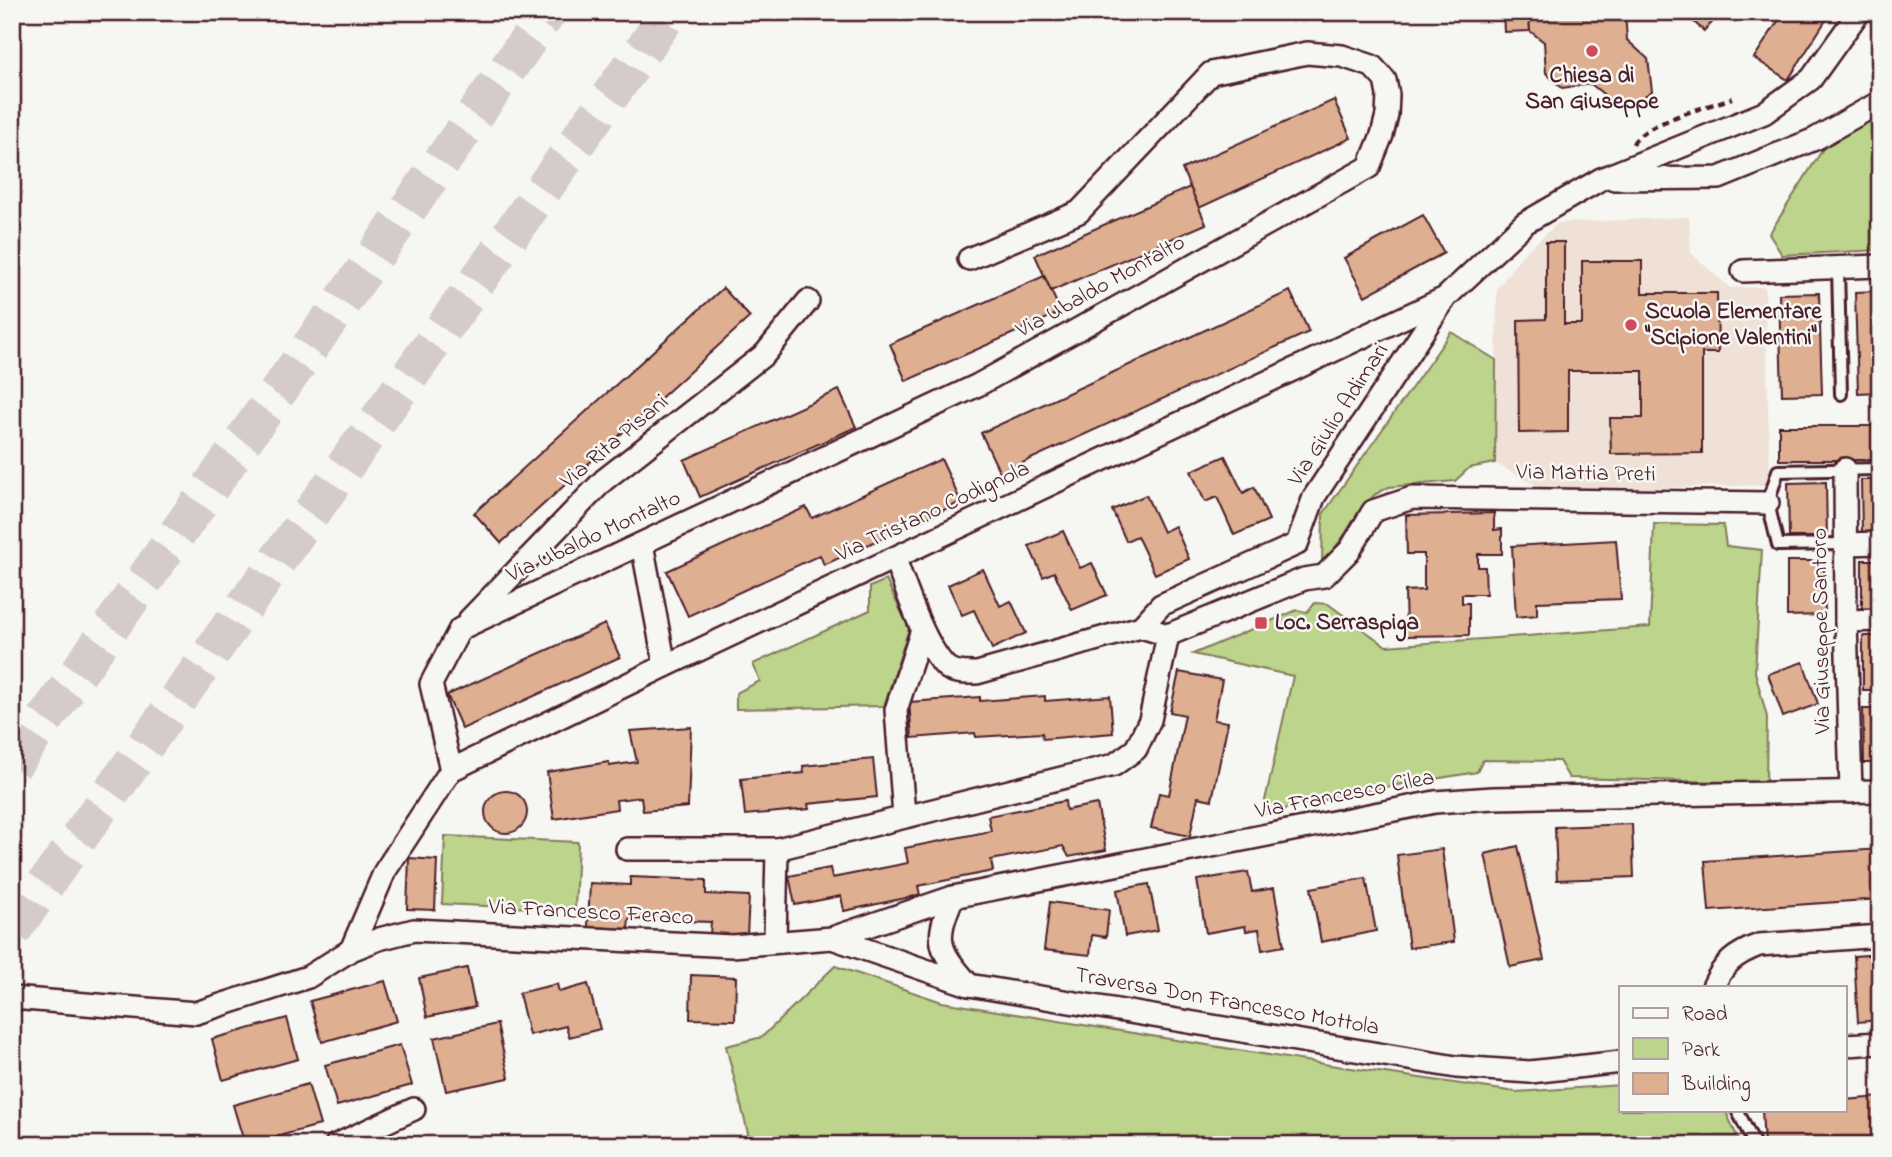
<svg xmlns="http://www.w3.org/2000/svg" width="1892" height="1157" font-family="'Indie Flower',sans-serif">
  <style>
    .built { fill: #efe1d5 }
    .green { fill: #bcd48b; stroke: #837a5b; stroke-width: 2 }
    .building { fill: #deaf90; stroke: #4a1f2b; stroke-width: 2 }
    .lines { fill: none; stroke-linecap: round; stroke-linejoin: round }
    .motorway-tunnel { stroke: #d4cbca; stroke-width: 38; stroke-dasharray: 38 19; stroke-linecap: butt }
    .service-casing { stroke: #4a1f2b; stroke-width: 16 }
    .minor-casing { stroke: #4a1f2b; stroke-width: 26 }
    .path { stroke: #4a1f2b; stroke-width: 4.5; stroke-dasharray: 7 5; stroke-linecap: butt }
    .service { stroke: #f6f6f2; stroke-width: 10 }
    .minor { stroke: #f6f6f2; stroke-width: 21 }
    .poi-dot { fill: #d1495b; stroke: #f6f6f2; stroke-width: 2.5 }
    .labels { text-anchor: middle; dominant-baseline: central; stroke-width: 5; stroke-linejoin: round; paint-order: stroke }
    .poi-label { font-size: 23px; font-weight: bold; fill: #4a1f2b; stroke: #f6f6f2; text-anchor: start }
    .street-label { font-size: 23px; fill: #4a1f2b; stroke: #f6f6f2 }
  </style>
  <rect width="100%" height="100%" fill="#f6f6f2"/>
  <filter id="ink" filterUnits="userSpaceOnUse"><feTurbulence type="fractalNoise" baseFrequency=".0143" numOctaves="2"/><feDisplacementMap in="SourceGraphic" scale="14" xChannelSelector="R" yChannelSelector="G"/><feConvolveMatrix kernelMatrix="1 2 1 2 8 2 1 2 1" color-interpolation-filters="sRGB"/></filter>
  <g filter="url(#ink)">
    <!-- built -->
    <path class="built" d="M1689,217l2,36 39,35 35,-1 5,198 -225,5 -50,-27 2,-174 25,-34 36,-32z"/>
    <!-- green -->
    <g class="green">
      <path d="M1880,112v138l-98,5 -13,-21 59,-93z"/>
      <path d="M1451,332l45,28 -1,103 -26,5 -14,13 -66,6 -15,8 -52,70 1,-51z"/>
      <path d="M1654,524l69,1 3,21 36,4 -7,122 12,45 -1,66 -197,-5 -10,-17 -76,-1 -6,12 -98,16 -117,26 31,-138 -100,-22 104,-44 10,2 8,-9 13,1 58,42 264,-19z"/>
      <path d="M886,580l23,48 -25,78 -148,3v-16l24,-12 -7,-17 117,-54v-23z"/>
      <path d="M445,836l133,6 -3,68 -133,-6z"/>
      <path d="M835,966l107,36 388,63 186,27 105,-7v25h104l16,35h-990l-25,-99 36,-9z"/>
    </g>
    <!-- building -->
    <g class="building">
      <path d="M1503,12h26l1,19 -26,1z"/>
      <path d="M1529,12h96l2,28 21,19 4,32 -16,11h-23l-22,-18 -29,4 -16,-15 -2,-31 -14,-11z"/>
      <path d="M1683,12h39l-18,19z"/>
      <path d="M1784,12h47l-43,68 -34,-22z"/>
      <path d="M1334,100l17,38 -152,70 -17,-39z"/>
      <path d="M1190,187l16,37 -155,67 -16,-36z"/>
      <path d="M1423,215l21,38 -79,43 -21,-38z"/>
      <path d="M1546,242h18v82h18v-63h60v32h75l1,60h-16v100l-91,1 -1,-36h33v-47h-75v61l-49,1 -1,-113 28,-1z"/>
      <path d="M1044,276l17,36 -155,69 -16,-37z"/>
      <path d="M723,288l27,29 -249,226 -27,-30z"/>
      <path d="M1290,291l19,41 -309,141 -19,-40z"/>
      <path d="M1880,291v101l-22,1 -3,-101z"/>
      <path d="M1819,293l3,101 -40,1 -3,-101z"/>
      <path d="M839,390l17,37 -156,70 -16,-37z"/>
      <rect x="1779" y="426" width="101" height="34"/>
      <path d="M1225,456l18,37 11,-6 15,33 -35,15 -17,-38 -12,5 -14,-31z"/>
      <path d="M941,459l20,43 -137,63 -4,-10 -132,61 -21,-45 139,-64 6,11z"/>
      <path d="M1861,480h19v54h-18z"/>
      <path d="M1826,482l1,55h-38l-1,-54z"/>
      <path d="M1146,495l17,37 12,-6 14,33 -34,15 -18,-38 -11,5 -14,-31z"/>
      <path d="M1494,513v17l8,-1v25h-24v13h7l1,27h-24v9h7v32l-63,1 -1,-45 19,-1v-36h-17l-1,-39z"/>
      <path d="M1063,531l17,37 12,-5 15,32 -35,15 -18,-38 -11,5 -14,-31z"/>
      <path d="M1616,540l5,59 -84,3v13l-21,2 -4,-71z"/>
      <rect x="1862" y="560" width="18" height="54"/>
      <path d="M1787,561h37l1,54 -38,1z"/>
      <path d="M983,569l17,37 11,-5 15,32 -34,16 -18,-39 -12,5 -14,-30z"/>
      <path d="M605,624l15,33 -158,72 -15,-34z"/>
      <rect x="1863" y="636" width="17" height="54"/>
      <path d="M1803,662l15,42 -35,13 -15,-43z"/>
      <path d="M1179,672l43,8 -8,40 14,2 -16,78 -14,-3 -8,39 -39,-8 8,-35 10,2 16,-80 -15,-3z"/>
      <path d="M1045,696v5l65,-5 3,37 -70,6 -1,-6 -66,4 -1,-4 -63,5 -3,-36 71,-5v4z"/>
      <path d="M1863,709h17v54h-16z"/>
      <path d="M691,727l-3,80 -45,4 -2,-14 -25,3 1,9 -63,10 -7,-47 62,-10v4l28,-4 -7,-31z"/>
      <path d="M873,759l4,38 -69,7 1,5 -64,6 -4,-36 63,-6 -1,-7z"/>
      <circle cx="506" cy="812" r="21"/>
      <path d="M1065,801l1,9 31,-6 9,46 -37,7 -6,-11 -72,14 2,11 -75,15 2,9 -76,16 -3,-15 -46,9 -6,-29 41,-8 2,10 76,-15 -3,-15 86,-17 -3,-15z"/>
      <path d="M1632,824l2,53 -77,3 -2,-53z"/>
      <path d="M1518,846l26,114 -34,7 -25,-113z"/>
      <path d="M1442,849l12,93 -45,6 -12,-93z"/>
      <path d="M1880,849v50l-171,12 -4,-50z"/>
      <path d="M409,858l28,2 -2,50 -28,-1z"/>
      <path d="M1248,872l4,20 22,-4 10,58 -22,4 -3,-21 -13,2 -1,-5 -39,7 -9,-53z"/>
      <path d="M630,877l76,3v14l43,2 -2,39 -37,-1 1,-12 -82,-3 -1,10 -40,-2 2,-44 40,2z"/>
      <path d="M1366,878l10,53 -55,11 -10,-54z"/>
      <path d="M1149,884l9,46 -33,6 -8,-46z"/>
      <path d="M1050,902l59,8 -3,27 -14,-2 -2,20 -46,-5z"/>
      <path d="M1880,954v66l-22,2 -4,-66z"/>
      <path d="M467,968l8,39 -48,10 -8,-39z"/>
      <path d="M691,975l45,2 -1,43 -45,-1z"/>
      <path d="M385,981l12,40 -75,21 -12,-41z"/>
      <path d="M557,984l2,8 29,-8 12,45 -31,8 -3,-11 -37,9 -10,-42z"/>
      <path d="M287,1018l11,41 -75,21 -11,-41z"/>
      <path d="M497,1024l12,54 -63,13 -12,-53z"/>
      <path d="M400,1045l12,40 -75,21 -12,-41z"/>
      <path d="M308,1084l12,41 -75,20 -12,-40z"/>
      <path d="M1880,1097v44l-56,4h-60l-2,-35h83v-10z"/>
    </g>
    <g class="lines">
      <!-- motorway-tunnel -->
      <g class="motorway-tunnel">
        <path d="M12,766l536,-754"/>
        <path d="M12,931l658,-919"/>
      </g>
      <!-- service casing -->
      <g class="service-casing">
        <g id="service">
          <path d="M1838,268l3,126"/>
          <path d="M1846,544l-68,1 -10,-42 10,-32 102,-2"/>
          <path d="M1737,1110l18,35"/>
        </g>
      </g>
      <!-- minor casing -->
      <g class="minor-casing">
        <g id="minor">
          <path d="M1614,179l105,-1 96,-39 65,-37"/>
          <path d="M1743,271l137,-5"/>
          <path d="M1845,469l1,152 5,171"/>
          <path d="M642,544l23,122"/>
          <path d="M1846,544l34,-1"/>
          <path d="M895,559c11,30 29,85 50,107 8,8 21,7 32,7l164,-46"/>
          <path d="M469,620l135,-140 161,-126 43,-53"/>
          <path d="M1846,621l34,-1"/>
          <path d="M1141,627l27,8 136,-56 20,-3 26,-26 23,-39 39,-13 356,5"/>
          <path d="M1141,627l20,-22 136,-61 17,-47 130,-197"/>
          <path d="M451,770l-20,-86 29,-55 518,-244 391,-218 13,-32 5,-20 1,-20 -3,-15 -13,-14 -30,-10 -35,-3 -96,20 -132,139 -110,47"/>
          <path d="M904,816l-8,-106 26,-80"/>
          <path d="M627,849h150l337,-84 22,-16 14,-29 18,-85"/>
          <path d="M953,897c-20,45 -14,53 16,88"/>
          <path d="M832,938l137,47 487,82 74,5 91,-10"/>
          <path d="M775,941l2,-92"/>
          <path d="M351,950l34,-79 66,-101 214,-104 780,-368 80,-75 76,-44 163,-66 47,-34 48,-67"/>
          <path d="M1713,987c10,-23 22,-33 46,-42l121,-9"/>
          <path d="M12,998l184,15 112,-36 43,-27 28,-11 35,-9 318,16 100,-8 121,-41 482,-95 58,-4 387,-7"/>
          <path d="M1845,1045l35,-2"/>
          <path d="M336,1145l78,-36"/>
        </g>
      </g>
      <!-- path -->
      <path class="path" d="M1633,144c10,-21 77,-38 99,-46"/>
      <!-- service -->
      <use href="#service" class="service"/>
      <!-- minor -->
      <use href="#minor" class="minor"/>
    </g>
  </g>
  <!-- markers -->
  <g class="poi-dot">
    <circle cx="1592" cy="51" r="7"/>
    <circle cx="1631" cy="325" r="7"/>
    <rect x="1254" y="616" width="14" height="14" rx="3.5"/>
  </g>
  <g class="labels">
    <!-- poi labels -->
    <g class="poi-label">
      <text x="1592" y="76" text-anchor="middle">Chiesa di<tspan x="1592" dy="26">San Giuseppe</tspan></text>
      <text x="1645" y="312">Scuola Elementare<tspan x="1645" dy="26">"Scipione Valentini"</tspan></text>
      <text x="1275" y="623">Loc. Serraspiga</text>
    </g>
    <!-- street labels -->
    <g class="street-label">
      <text transform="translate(1101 287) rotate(-29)">Via Ubaldo Montalto</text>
      <text transform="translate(1339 415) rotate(-57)">Via Giulio Adimari</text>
      <text transform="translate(615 442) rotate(-40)">Via Rita Pisani</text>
      <text transform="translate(1586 474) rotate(1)">Via Mattia Preti</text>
      <text transform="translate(933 512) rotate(-25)">Via Tristano Codignola</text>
      <text transform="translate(594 537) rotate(-25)">Via Ubaldo Montalto</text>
      <text transform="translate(1822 631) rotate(-91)">Via Giuseppe Santoro</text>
      <text transform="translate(1345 795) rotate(-11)">Via Francesco Cilea</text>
      <text transform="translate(591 913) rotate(3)">Via Francesco Feraco</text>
      <text transform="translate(1227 1002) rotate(10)">Traversa Don Francesco Mottola</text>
    </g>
  </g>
  <!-- margin -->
  <rect width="1892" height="1157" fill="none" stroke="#f6f6f2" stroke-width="42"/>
  <rect x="21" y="21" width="1850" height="1115" fill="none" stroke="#4a1f2b" stroke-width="2.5" filter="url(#ink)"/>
  <!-- legend -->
  <rect x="1619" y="986" width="228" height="126" fill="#f6f6f2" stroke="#b1a0a2" stroke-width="2"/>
  <rect x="1633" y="1008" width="35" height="10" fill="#f6f6f2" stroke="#b1a0a2" stroke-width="2"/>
  <text x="1682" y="1020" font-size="21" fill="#4a1f2b">Road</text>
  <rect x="1633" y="1038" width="35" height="21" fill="#bcd48b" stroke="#b1a0a2" stroke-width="2"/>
  <text x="1682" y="1056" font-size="21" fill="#4a1f2b">Park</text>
  <rect x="1633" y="1073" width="35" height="21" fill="#deaf90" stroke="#b1a0a2" stroke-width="2"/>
  <text x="1682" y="1090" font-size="21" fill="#4a1f2b">Building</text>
</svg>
